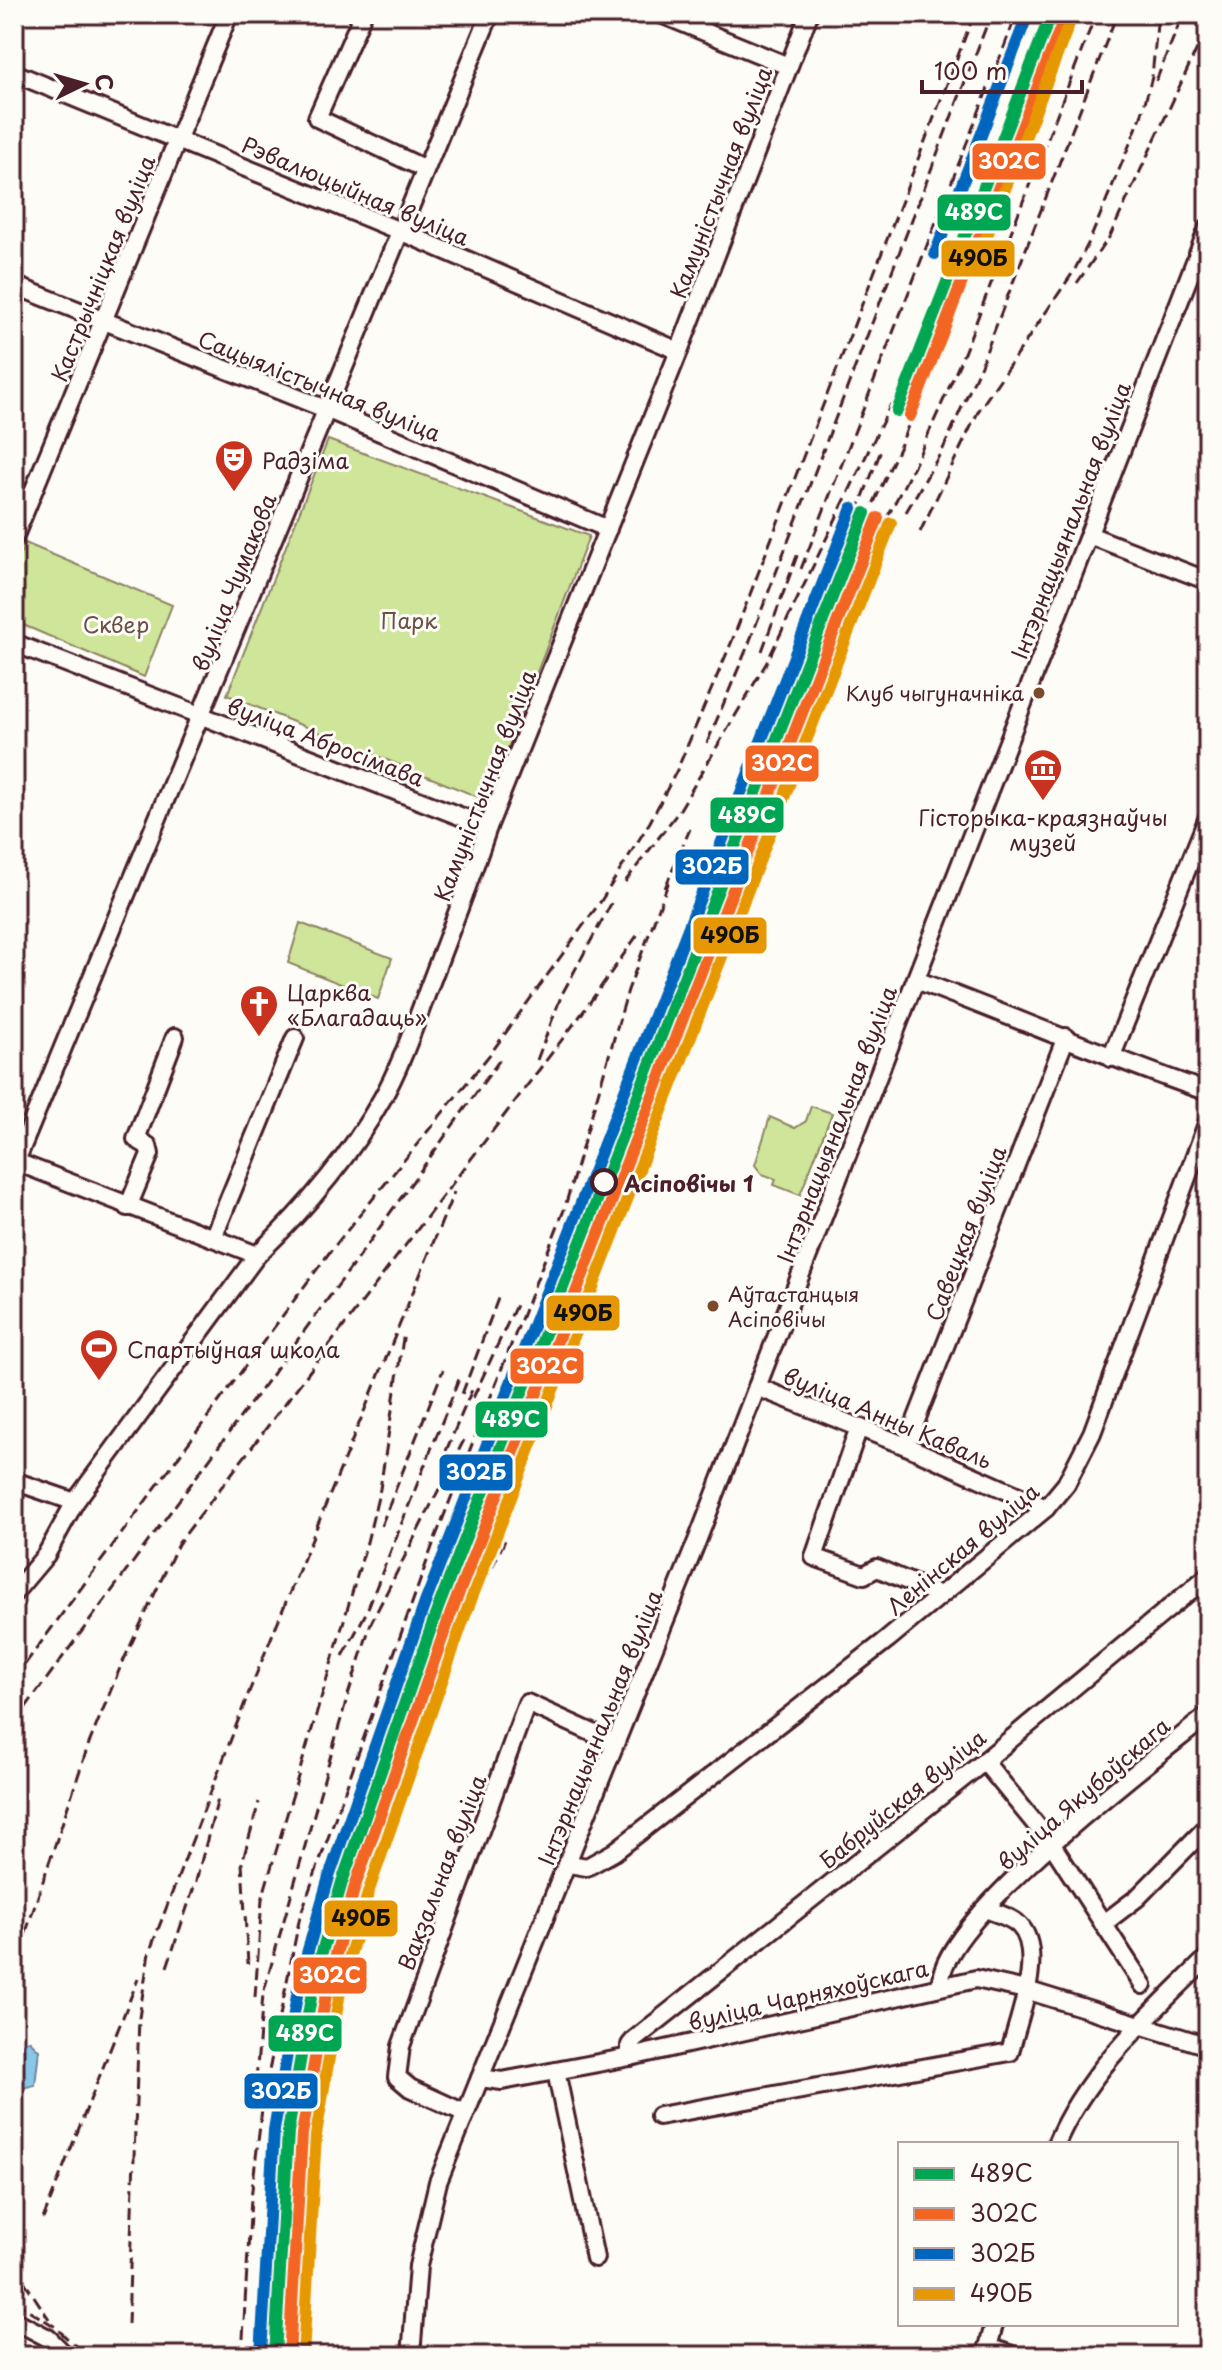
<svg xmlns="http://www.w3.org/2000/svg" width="1222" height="2370" font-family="'Playpen Sans',sans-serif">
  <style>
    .green { fill: #cfe59a; stroke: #8c8262; stroke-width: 2 }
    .water { fill: #87c8e8; stroke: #6f849c; stroke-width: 2 }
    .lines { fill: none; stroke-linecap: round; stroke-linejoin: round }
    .minor-casing { stroke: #4a1f2b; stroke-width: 22 }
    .minor { stroke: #fdfcf7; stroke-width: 16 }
    .rail { stroke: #4a1f2b; stroke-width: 3; stroke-dasharray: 12 6; stroke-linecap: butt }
    .rail-1-casing { stroke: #fdfcf7; stroke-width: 18 }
    .rail-2-casing { stroke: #fdfcf7; stroke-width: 18 }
    .rail-3-casing { stroke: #fdfcf7; stroke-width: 18 }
    .rail-4-casing { stroke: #fdfcf7; stroke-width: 18 }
    .rail-1 { stroke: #00a651; stroke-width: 12 }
    .rail-2 { stroke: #f26522; stroke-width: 12 }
    .rail-3 { stroke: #0065bd; stroke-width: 12 }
    .rail-4 { stroke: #e69804; stroke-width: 12 }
    .bus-dot { fill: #7a4b2a; stroke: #fdfcf7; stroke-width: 3 }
    .stop-dot { fill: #fdfcf7; stroke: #4a1f2b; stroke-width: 4 }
    .labels { text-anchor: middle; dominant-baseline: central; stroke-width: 6; stroke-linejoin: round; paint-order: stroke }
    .bus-label { font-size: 20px; fill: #4a1f2b; stroke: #fdfcf7; text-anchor: end }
    .street-label { font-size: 22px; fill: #4a1f2b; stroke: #fdfcf7 }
    .poi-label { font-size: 22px; fill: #4a1f2b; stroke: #fdfcf7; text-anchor: start }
    .park-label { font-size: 22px; fill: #6b5047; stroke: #fdfcf7 }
    .stop-label { font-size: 22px; font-weight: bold; fill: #4a1f2b; stroke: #fdfcf7; text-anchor: start }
    .line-badge { stroke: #fdfcf7; stroke-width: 3 }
    .badge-label { font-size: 22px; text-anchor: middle; font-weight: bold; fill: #fff }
    .pale-badge-label { font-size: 22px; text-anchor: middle; font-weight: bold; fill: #111 }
  </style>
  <rect width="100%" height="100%" fill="#fdfcf7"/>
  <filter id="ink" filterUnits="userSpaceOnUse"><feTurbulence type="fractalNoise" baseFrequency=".0125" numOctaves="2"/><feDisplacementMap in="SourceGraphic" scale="16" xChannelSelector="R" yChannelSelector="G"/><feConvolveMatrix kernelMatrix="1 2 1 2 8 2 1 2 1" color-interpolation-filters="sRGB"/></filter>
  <g filter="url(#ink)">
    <!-- green -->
    <g class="green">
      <path d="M328,440l261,96 -101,265 -261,-106z"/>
      <path d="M25,543l147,62 -28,72 -130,-56v-52z"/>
      <path d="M300,923l92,35 -14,41 -90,-36z"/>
      <path d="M811,1106l21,7 -32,82 -26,-10 2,-6 -14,-5 -7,-9 15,-48 25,11 11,-7z"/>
    </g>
    <!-- water -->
    <path class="water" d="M29,2040l10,10 -4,35 -13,3 1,8h-9l2,-36 7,-17z"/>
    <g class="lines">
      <!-- minor casing -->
      <g class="minor-casing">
        <g id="minor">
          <path d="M363,14l-46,104 108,51"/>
          <path d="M661,14l127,52"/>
          <path d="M14,73l388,159 277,119"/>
          <path d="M14,285l314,125 280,119"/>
          <path d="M1089,535l119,46"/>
          <path d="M14,538l215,-524"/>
          <path d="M14,643l474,184"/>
          <path d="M916,980c98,37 193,78 292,112"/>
          <path d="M1111,1058l97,-241"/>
          <path d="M14,1161l243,94"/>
          <path d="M14,1166l476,-1152"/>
          <path d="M128,1207l22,-53 -2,-8 -12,-7 39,-102"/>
          <path d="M213,1238l82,-200"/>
          <path d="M757,1387l149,59 140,62"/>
          <path d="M859,1427l-45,130 50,18 13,-7 63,27"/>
          <path d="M906,1446l160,-409"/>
          <path d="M14,1481l61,21"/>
          <path d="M14,1593l32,-38 29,-53 182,-247c47,-45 93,-99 125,-156 18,-32 30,-67 43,-101 21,-57 44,-113 63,-171l191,-476 130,-337"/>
          <path d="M984,1761l67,82 92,142"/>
          <path d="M569,1864l18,3 27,-15 274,-213 158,-131 20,-24 26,-51 116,-312"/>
          <path d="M1103,1924l34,-26 71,-72"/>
          <path d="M941,1986c-8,-62 216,-229 267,-271"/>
          <path d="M630,2057v-12l5,-6 341,-271 232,-192"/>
          <path d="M556,2071l39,187"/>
          <path d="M480,2078l22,3 128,-24 346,-78 50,11 182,56"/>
          <path d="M465,2113l-55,-25 -13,-11 4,-31 126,-343 88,40"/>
          <path d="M659,2116l351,-64c8,-33 36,-100 9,-127 -8,-8 -23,-12 -34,-16"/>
          <path d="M1056,2144c31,-74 96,-131 152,-187"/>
          <path d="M14,2320l34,18 18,18"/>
          <path d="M988,2347l27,9"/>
          <path d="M411,2356l7,-90 20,-84 259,-641 511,-1313"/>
          <path d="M986,2356l8,-32"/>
        </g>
      </g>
      <!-- minor -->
      <use href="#minor" class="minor"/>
      <!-- rail -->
      <g class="rail">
        <path d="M1156,81l27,-67"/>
        <path d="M1077,283l33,-47 98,-211"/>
        <path d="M906,512l37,-63 38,-84 136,-351"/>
        <path d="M920,532l59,-122 95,-139 15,-29 52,-125 11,-40 6,-63"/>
        <path d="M851,552l50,-108 167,-430"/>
        <path d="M801,569l216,-555"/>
        <path d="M762,651l36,-98"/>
        <path d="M795,695l121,-233 46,-104 134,-344"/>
        <path d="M707,743l40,-95 244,-634"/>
        <path d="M625,882l54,-71 88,-149 124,-258"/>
        <path d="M665,888l25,-59"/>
        <path d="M537,1060l25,-66 50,-92"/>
        <path d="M462,1394l37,-98"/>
        <path d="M473,1398l44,-95"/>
        <path d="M446,1451l28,-66"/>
        <path d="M514,1475l48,-108 139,-351 37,-110"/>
        <path d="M464,1520l418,-1072"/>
        <path d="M381,1526l62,-156"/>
        <path d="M438,1608l28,-96"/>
        <path d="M343,1656l23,-43 93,-234"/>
        <path d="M14,1679l315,-426 162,-200 110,-152 49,-79 27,-52 55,-129 242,-627"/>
        <path d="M14,1723l336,-454 151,-211"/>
        <path d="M342,1953l126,-335 38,-80"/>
        <path d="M248,1964l-6,-101 17,-61"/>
        <path d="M167,1967l29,-86 22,-82"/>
        <path d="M14,1968l74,-222 32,-78 58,-124 405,-532 58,-82"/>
        <path d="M255,1997l7,-98 105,-357 13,-53 24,-157"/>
        <path d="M256,2080l7,-86 84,-296 24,-75 94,-185"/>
        <path d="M43,2219l95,-240"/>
        <path d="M14,2266l35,53"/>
        <path d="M14,2301l40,25 32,30"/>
        <path d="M128,2324l11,-306 10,-65 100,-261 205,-500"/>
        <path d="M242,2356l9,-158 12,-97 37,-185 136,-380 128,-326 64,-220 41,-109"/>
        <path d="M284,2356l13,-223 40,-204 48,-150 334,-849 48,-166"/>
        <path d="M309,2356l14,-281 20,-126"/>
      </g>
      <!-- rail-1 casing -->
      <g class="rail-1-casing">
        <g id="rail-1">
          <path d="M897,411l154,-397"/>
          <path d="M275,2356l13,-224 26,-152 28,-98 96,-274 427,-1095"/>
        </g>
      </g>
      <!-- rail-2 casing -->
      <g class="rail-2-casing">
        <g id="rail-2">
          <path d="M910,416l154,-397"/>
          <path d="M289,2356l13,-222 26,-151 27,-97 96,-273 427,-1095"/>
        </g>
      </g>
      <!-- rail-3 casing -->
      <g class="rail-3-casing">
        <g id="rail-3">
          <path d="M935,254l93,-240"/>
          <path d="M261,2355l13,-225 26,-152 29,-101 96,-274 427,-1095"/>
        </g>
      </g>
      <!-- rail-4 casing -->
      <g class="rail-4-casing">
        <g id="rail-4">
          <path d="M974,269l95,-245"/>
          <path d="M303,2356l13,-221 25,-149 28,-96 95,-272 427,-1095"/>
        </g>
      </g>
      <!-- rail-1 -->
      <use href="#rail-1" class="rail-1"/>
      <!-- rail-2 -->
      <use href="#rail-2" class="rail-2"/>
      <!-- rail-3 -->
      <use href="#rail-3" class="rail-3"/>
      <!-- rail-4 -->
      <use href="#rail-4" class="rail-4"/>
    </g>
  </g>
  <!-- icons -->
  <defs>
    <g id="theatre-pin" transform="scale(2)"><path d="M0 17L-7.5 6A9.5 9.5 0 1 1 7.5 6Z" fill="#c8321e" stroke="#fdfcf7"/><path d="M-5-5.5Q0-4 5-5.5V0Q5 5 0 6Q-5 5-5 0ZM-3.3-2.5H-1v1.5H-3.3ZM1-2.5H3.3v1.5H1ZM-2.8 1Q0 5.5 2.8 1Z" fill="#fff"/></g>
    <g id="museum-pin" transform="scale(2)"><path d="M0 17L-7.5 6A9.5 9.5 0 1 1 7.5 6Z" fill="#c8321e" stroke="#fdfcf7"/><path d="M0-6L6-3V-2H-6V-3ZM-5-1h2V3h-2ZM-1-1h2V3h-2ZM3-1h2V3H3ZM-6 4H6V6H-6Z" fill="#fff"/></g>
    <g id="church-pin" transform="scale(2)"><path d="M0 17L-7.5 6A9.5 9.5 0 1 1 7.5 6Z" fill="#c8321e" stroke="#fdfcf7"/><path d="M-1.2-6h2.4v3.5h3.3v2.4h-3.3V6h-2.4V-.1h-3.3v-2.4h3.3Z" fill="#fff"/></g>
    <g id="stadium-pin" transform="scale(2)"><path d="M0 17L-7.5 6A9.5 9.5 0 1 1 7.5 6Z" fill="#c8321e" stroke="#fdfcf7"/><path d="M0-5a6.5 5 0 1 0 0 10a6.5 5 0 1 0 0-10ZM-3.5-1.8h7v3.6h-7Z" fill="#fff"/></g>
  </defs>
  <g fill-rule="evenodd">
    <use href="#theatre-pin" x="234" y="459"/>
    <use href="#museum-pin" x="1043" y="768"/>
    <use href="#church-pin" x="259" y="1004"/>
    <use href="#stadium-pin" x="99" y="1348"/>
  </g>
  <!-- markers -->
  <g class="bus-dot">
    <circle cx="1039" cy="693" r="7"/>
    <circle cx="713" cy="1306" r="7"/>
  </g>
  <circle class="stop-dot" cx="604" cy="1182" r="12"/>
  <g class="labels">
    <!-- bus labels -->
    <g class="bus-label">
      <text x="1024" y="693">Клуб чыгуначніка</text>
      <text x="728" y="1294" text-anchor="start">Аўтастанцыя<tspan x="728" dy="25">Асіповічы</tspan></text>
    </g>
    <!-- street labels -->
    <g class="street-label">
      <text transform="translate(720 182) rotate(-69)">Камуністычная вуліца</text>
      <text transform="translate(356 190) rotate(23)">Рэвалюцыйная вуліца</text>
      <text transform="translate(102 268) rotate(-68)">Кастрычніцкая вуліца</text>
      <text transform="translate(320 385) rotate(22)">Сацыялістычная вуліца</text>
      <text transform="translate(1070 520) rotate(-69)">Інтэрнацыянальная вуліца</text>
      <text transform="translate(233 582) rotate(-68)">вуліца Чумакова</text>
      <text transform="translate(326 741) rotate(21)">вуліца Абросімава</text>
      <text transform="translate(484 785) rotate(-69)">Камуністычная вуліца</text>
      <text transform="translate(836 1124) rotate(-69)">Інтэрнацыянальная вуліца</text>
      <text transform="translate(965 1233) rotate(-69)">Савецкая вуліца</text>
      <text transform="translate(888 1417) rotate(23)">вуліца Анны Каваль</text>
      <text transform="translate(962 1548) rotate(-40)">Ленінская вуліца</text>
      <text transform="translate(599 1727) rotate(-68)">Інтэрнацыянальная вуліца</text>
      <text transform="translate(1083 1793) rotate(-41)">вуліца Якубоўскага</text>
      <text transform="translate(902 1798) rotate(-39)">Бабруйская вуліца</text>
      <text transform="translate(441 1872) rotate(-69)">Вакзальная вуліца</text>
      <text transform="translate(808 1994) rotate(-13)">вуліца Чарняхоўскага</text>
    </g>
    <!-- poi labels -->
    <g class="poi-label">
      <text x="262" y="459">Радзіма</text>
      <text x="1043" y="816" text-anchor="middle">Гісторыка-краязнаўчы<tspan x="1043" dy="25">музей</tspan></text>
      <text x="287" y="991">Царква<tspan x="287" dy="25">«Благадаць»</tspan></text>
      <text x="127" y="1348">Спартыўная школа</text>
    </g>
    <!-- park labels -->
    <g class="park-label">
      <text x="409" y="619">Парк</text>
      <text x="116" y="623">Сквер</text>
    </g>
    <!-- stop labels -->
    <g class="stop-label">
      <text x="624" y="1182">Асіповічы 1</text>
    </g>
  </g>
  <g class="line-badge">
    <rect x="971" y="142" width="76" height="39" rx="8" fill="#f26522"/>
    <rect x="936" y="193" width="76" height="39" rx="8" fill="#00a651"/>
    <rect x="940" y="239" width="76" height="39" rx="8" fill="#e69804"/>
    <rect x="744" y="744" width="76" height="39" rx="8" fill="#f26522"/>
    <rect x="709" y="796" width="76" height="38" rx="8" fill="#00a651"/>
    <rect x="674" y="848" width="76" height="38" rx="8" fill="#0065bd"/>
    <rect x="692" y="916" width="76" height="39" rx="8" fill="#e69804"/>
    <rect x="545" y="1294" width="76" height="38" rx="8" fill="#e69804"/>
    <rect x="509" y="1347" width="76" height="38" rx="8" fill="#f26522"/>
    <rect x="474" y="1400" width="75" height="39" rx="8" fill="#00a651"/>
    <rect x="438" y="1453" width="76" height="39" rx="8" fill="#0065bd"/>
    <rect x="323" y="1899" width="76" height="39" rx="8" fill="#e69804"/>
    <rect x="292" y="1956" width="76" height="39" rx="8" fill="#f26522"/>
    <rect x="267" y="2014" width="76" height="39" rx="8" fill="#00a651"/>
    <rect x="243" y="2072" width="76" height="38" rx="8" fill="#0065bd"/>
  </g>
  <g class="badge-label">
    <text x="1009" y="169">302С</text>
    <text x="974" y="220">489С</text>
    <text x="782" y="771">302С</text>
    <text x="747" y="823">489С</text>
    <text x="712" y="874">302Б</text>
    <text x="547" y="1374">302С</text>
    <text x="511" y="1427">489С</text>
    <text x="476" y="1480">302Б</text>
    <text x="330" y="1983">302С</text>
    <text x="305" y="2041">489С</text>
    <text x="281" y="2099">302Б</text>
  </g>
  <g class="pale-badge-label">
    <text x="978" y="266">490Б</text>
    <text x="730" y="943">490Б</text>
    <text x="583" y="1321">490Б</text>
    <text x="361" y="1926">490Б</text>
  </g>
  <!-- margin -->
  <rect width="1222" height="2370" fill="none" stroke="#fdfcf7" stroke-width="48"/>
  <rect x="24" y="24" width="1174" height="2322" fill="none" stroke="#4a1f2b" stroke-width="3" filter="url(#ink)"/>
  <!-- legend -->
  <rect x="898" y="2142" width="280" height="184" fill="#fdfcf7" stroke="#b5a4a5" stroke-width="2"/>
  <rect x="914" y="2168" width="40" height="12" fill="#00a651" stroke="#b5a4a5" stroke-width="2"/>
  <text x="970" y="2182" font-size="24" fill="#4a1f2b">489С</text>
  <rect x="914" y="2208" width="40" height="12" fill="#f26522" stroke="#b5a4a5" stroke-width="2"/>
  <text x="970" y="2222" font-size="24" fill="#4a1f2b">302С</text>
  <rect x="914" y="2248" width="40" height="12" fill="#0065bd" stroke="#b5a4a5" stroke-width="2"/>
  <text x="970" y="2262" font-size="24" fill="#4a1f2b">302Б</text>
  <rect x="914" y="2288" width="40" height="12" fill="#e69804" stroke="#b5a4a5" stroke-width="2"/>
  <text x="970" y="2302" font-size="24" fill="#4a1f2b">490Б</text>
  <!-- north arrow -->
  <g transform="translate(84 84) rotate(85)" stroke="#fdfcf7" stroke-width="6" paint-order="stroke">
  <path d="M0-6L14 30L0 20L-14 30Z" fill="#4a1f2b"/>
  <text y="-12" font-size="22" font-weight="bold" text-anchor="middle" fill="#4a1f2b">С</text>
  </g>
  <!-- scale -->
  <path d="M922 80v12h160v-12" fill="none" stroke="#4a1f2b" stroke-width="4"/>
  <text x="934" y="80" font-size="24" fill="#4a1f2b" stroke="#fdfcf7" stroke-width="6" paint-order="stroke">100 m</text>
</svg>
